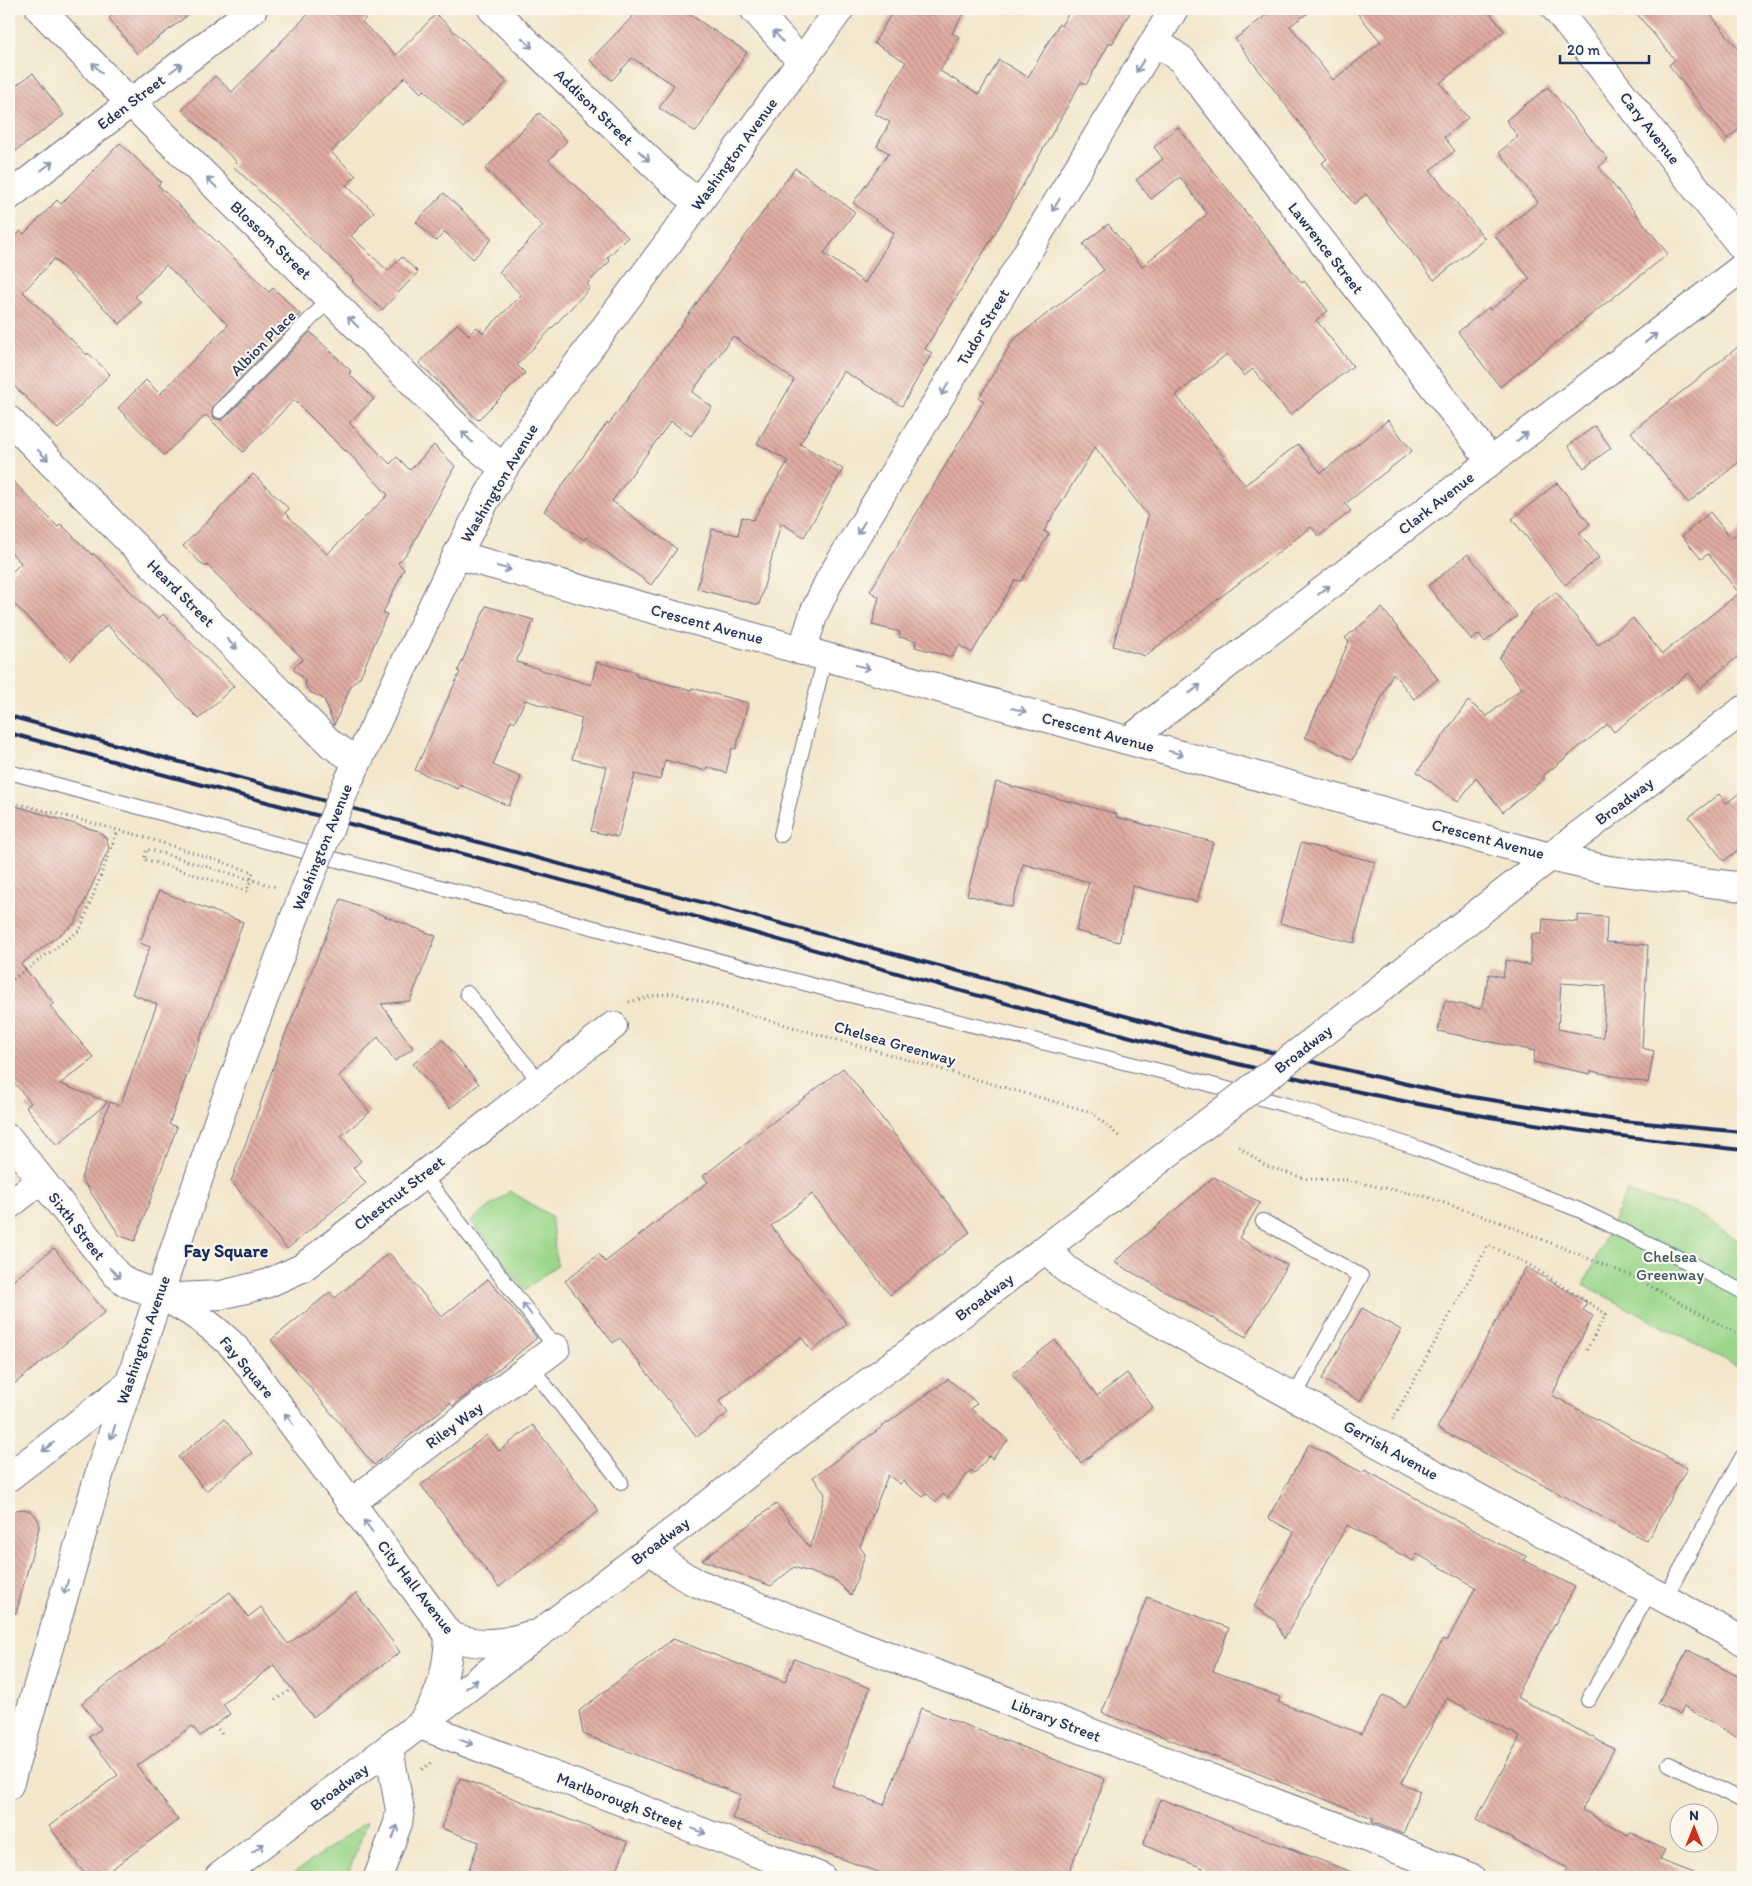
<svg xmlns="http://www.w3.org/2000/svg" width="1752" height="1886" font-family="Itim,sans-serif">
  <style>
    .green { fill: #9bd78b; stroke: #5b8374 }
    .building { fill: url(#building-back-hatch); fill-rule: evenodd }
    .lines { fill: none; stroke-linecap: round; stroke-linejoin: round }
    .lane-casing { stroke: #676f84; stroke-width: 16 }
    .street-casing { stroke: #676f84; stroke-width: 30 }
    .secondary-casing { stroke: #676f84; stroke-width: 30 }
    .primary-casing { stroke: #676f84; stroke-width: 30 }
    .path { stroke: #676f84; stroke-width: 3; stroke-dasharray: 1 4; stroke-linecap: butt }
    .lane { stroke: #fff; stroke-width: 14 }
    .street { stroke: #fff; stroke-width: 28 }
    .secondary { stroke: #fff; stroke-width: 28 }
    .primary { stroke: #fff; stroke-width: 28 }
    .rail { stroke: #1b2f5e; stroke-width: 4 }
    .secondary-bridge-casing { stroke: #676f84; stroke-width: 30; stroke-linecap: butt }
    .primary-bridge-casing { stroke: #676f84; stroke-width: 30; stroke-linecap: butt }
    .path-bridge { stroke: #676f84; stroke-width: 3; stroke-dasharray: 1 4; stroke-linecap: butt }
    .secondary-bridge { stroke: #fff; stroke-width: 28 }
    .primary-bridge { stroke: #fff; stroke-width: 28 }
    .oneway { stroke: #8d97ae }
    .labels { text-anchor: middle; dominant-baseline: central; stroke-width: 4.5; stroke-linejoin: round; paint-order: stroke }
    .street-label { font-size: 16px; fill: #1b2f5e; stroke: #fbf7ec }
    .park-label { font-size: 16px; fill: #3b5969; stroke: #fbf7ec }
    .neighbourhood-label { font-size: 18px; font-weight: bold; fill: #1b2f5e; stroke: #fbf7ec }
  </style>
  <defs>
    <pattern id="building-back-hatch" width="6" height="6" patternUnits="userSpaceOnUse" patternTransform="scale(1.25)"><rect width="6" height="6" fill="#e0aba1"/><path d="M-1 5l2 2M0 0l6 6M5-1l2 2" fill="none" stroke="#b58c86"/></pattern>
  </defs>
  <rect width="100%" height="100%" fill="#fbf7ec"/>
  <filter id="ink" filterUnits="userSpaceOnUse"><feTurbulence type="fractalNoise" baseFrequency=".02" numOctaves="2"/><feDisplacementMap in="SourceGraphic" scale="10" xChannelSelector="R" yChannelSelector="G"/><feConvolveMatrix kernelMatrix="1 2 1 2 8 2 1 2 1" color-interpolation-filters="sRGB"/></filter>
  <filter id="wash" filterUnits="userSpaceOnUse"><feTurbulence type="fractalNoise" baseFrequency=".0096" numOctaves="4" result="noise"/><feDisplacementMap in="SourceGraphic" scale="20" xChannelSelector="R" yChannelSelector="G"/><feGaussianBlur stdDeviation="1.12" result="paint"/><feColorMatrix in="noise" values="0 0 0 0 0 0 0 0 0 0 0 0 0 0 0 0 0 1.4 0 .05"/><feComposite in="paint" operator="in"/></filter>
  <g filter="url(#wash)">
    <rect width="100%" height="100%" fill="#f3e6cb"/>
    <!-- green -->
    <g class="green">
      <path d="M510,1191l41,25 6,49 -32,25 -54,-69z"/>
      <path d="M1626,1192l70,20 47,32v125l-159,-84z"/>
      <path d="M367,1821l-20,56h-59z"/>
    </g>
    <g id="blocks">
      <!-- building -->
      <g class="building">
        <path d="M121,9h75l-59,45 -28,-36z"/>
        <path d="M313,9h61l-12,13 34,33 40,-41 71,68 -44,46 -39,-38 -3,3 -16,-16 -74,75 25,24 -10,9 28,27 -23,24 37,35 14,-14 16,15 -36,38 -30,-29 2,-1 -121,-114 4,-4 -55,-52 33,-34 17,16z"/>
        <path d="M640,9h41l66,43 -51,80 -37,-24 15,-23 -42,-27 -20,22 -22,-20z"/>
        <path d="M894,9h72l-14,24 7,4 -19,34 39,23 20,-34 29,17 31,-53 2,2 10,-17h61l-20,35 -2,-2 -24,43 -5,-3 -75,133 -81,134 7,4 -30,53 -59,-35 -43,73 43,25 -39,68 -23,-14 -22,82 -62,-16 15,-60 26,6 4,-18 11,3 35,-59 -31,-18 37,-63 -61,-44 -41,56 20,15 -21,29 -20,-15 -59,80 65,48 -26,36 -65,-48 -2,3 -40,-29 63,-88 2,1 186,-256 60,44 -31,41 41,30 29,-50 -41,-30 36,-50 -12,-7 13,-24 -15,-8 31,-52 -32,-19z"/>
        <path d="M1274,9h39l-23,17 43,54 48,-38 -27,-33h133l17,22 -64,52 28,35 -24,19 11,14 -25,19 55,69 -51,41 -68,-86 -12,10 -32,-41 5,-4 -92,-120z"/>
        <path d="M1633,9h73l37,46v71l-16,13 -58,-74 6,-5z"/>
        <path d="M33,73l31,42 -55,41v-65z"/>
        <path d="M1548,87l60,72 -9,8 69,87 -168,133 -42,-55 31,-25 1,3 40,-31 -35,-43 43,-34 -39,-50 19,-15 -12,-17z"/>
        <path d="M539,113l28,28 -18,19 79,77 -21,21 3,3 -23,23 3,4 -73,77 8,8 -47,47 -59,-57 38,-39 12,11 8,-8 6,6 38,-38 -22,-23 44,-46 -58,-57z"/>
        <path d="M1178,127l124,156 2,-2 24,30 -12,9 37,46 -63,49 -37,-46 -9,7 -17,-22 -51,41 69,90 53,-41 23,29 67,-53 24,31 -67,53 6,7 -32,25 -8,-9 -166,129 -32,-10 35,-130 -53,-69 -51,84 5,3 -28,47 -6,-1 -43,73 -13,-8 -7,12 -37,-10 1,-6 -17,-4 1,-5 -28,-7 7,-28 -9,-6 114,-190 -5,-3 34,-58 91,-70 -21,-26 25,-20 34,42 65,-52 -27,-37 -29,22 -15,-19 27,-21 -9,-12z"/>
        <path d="M120,143l41,39 -3,3 111,107 4,-4 27,26 -4,4 2,1 -84,86 -2,8 2,5 8,2 4,-3 84,-85 41,39 -2,3 25,25 -25,24 41,41 7,-7 13,13 24,-25 21,21 -46,85 -11,12 6,6 -21,44 4,1 -27,63 -8,7 -18,41 -10,-26 -14,-7 -4,-5 -1,-7 -12,-11 10,-10 -96,-94 -2,2 -22,-21 70,-72 36,35 -4,4 42,41 61,-59 -42,-45 -1,1 -51,-51 -51,52 -37,-37 -42,40 -46,-47 28,-28 14,14 68,-69 -62,-60 -31,32 6,5 -21,22 -66,-65 -31,33 64,63 1,-2 22,21 -52,55 -49,-48v-138l12,-12 3,3 33,-34 4,4z"/>
        <path d="M444,193l48,46 -19,20 -28,-27 -9,9 -20,-19z"/>
        <path d="M1743,343v116l-55,44 -57,-71z"/>
        <path d="M1595,426l16,22 -27,20 -16,-22z"/>
        <path d="M9,477l49,50 3,-3 31,31 1,-2 65,66 5,-5 71,72 -35,33 -92,-94 -37,36 -61,-62v-24l12,-12 -12,-13z"/>
        <path d="M1557,483l33,41 -11,9 20,25 -34,27 -53,-66z"/>
        <path d="M1710,512l21,26 12,-10v124l-43,36 -11,-15 -75,59 -6,-8 -65,52 2,2 -42,34 -27,-34 -18,24 -41,-30 51,-71 19,15 35,-28 -23,-30 35,-49 22,-17 42,53 35,-27 29,36 77,-61 -31,-39 -7,5 -19,-23z"/>
        <path d="M1468,554l49,62 -32,26 -6,-8 -7,6 -44,-54z"/>
        <path d="M486,606l48,14 -18,42 75,23 6,-23 40,11 -1,3 55,14 1,-2 56,15 -12,46 -4,-1 -6,25 -19,-6 -1,4 -41,-11 -5,20 -25,-6 -17,63 -27,-6 16,-64 -35,-8 10,-41 -57,-18 -10,22 -4,-2 -18,45 28,12 -12,29 -49,-21 -2,4 -43,-19 45,-98 -2,-1z"/>
        <path d="M1382,608l56,71 -24,20 -21,-26 -40,87 -48,-23 44,-95 -4,-4z"/>
        <path d="M996,782l121,32 -1,3 97,25 -16,60 -64,-16 -14,56 -43,-11 13,-49 -66,-18 -11,43 -45,-12z"/>
        <path d="M1743,790v56l-19,15 -35,-44 30,-23 8,9z"/>
        <path d="M9,804l89,27 8,7 3,10 -34,75 -54,41 33,39 -4,3 44,52 -34,26 48,18 -51,43 -31,-38 5,-4 -22,-27z"/>
        <path d="M1301,843l74,19 -21,81 -74,-20z"/>
        <path d="M159,891l84,31 -74,202 8,3 -42,114 -15,-5 -39,-58 29,-76 10,4 37,-102 -25,-10 18,-47 -10,-4z"/>
        <path d="M341,899l95,37 -26,65 -29,3 32,44 -18,13 -17,-24 -39,39 31,36 -29,24 20,25 -8,7 13,15 -79,66 -56,-68 24,-62 28,-79z"/>
        <path d="M1578,915l29,2 -1,25 42,3 -6,103 12,3 -6,32 -57,-12 -1,3 -57,-12 2,-11 -97,-20 7,-30 36,8 8,-35 14,3 3,-17 24,5 2,-31h10l1,-15 35,3zM1561,983l45,3 -3,52 -45,-9z"/>
        <path d="M443,1040l36,44 -29,24 -37,-44z"/>
        <path d="M843,1068l127,164 -80,63 -78,-101 -41,32 76,98 -35,27 -11,-14 -82,64 9,12 -31,24 -77,-99 -7,5 -48,-62 34,-27 6,8 103,-80 -5,-6z"/>
        <path d="M1214,1177l46,26 -21,35 48,27 -41,72 -132,-75z"/>
        <path d="M54,1248l51,64 -96,76v-104z"/>
        <path d="M389,1253l53,64 46,-38 49,59 -84,68 -3,-3 -76,62 -103,-125 59,-48 5,6z"/>
        <path d="M1526,1267l61,35 -4,8 10,6 -41,79 135,73 -40,73 -210,-113z"/>
        <path d="M1362,1308l39,22 -41,71 -38,-22z"/>
        <path d="M1055,1340l42,56 30,-23 26,34 -72,56 -69,-89z"/>
        <path d="M948,1379l29,24 -6,6 37,31 -16,19 -3,-3 -14,17 -4,-3 -24,28 -4,-4 -7,8 -10,-9 -3,4 -20,-16 -3,3 -12,-9 -28,72 5,7 -14,42 -14,-15 -43,-14 -23,19 -69,-26 74,-56 34,44 15,-54 -12,-17z"/>
        <path d="M224,1419l28,34 -46,38 -28,-34z"/>
        <path d="M533,1425l66,86 -100,76 -78,-102 66,-50 12,16z"/>
        <path d="M1309,1444l54,29 2,-3 134,74 27,12 -2,4 51,27 -55,101 1,1 -4,8 97,52 -32,61 46,25 2,-3 35,18 -5,10 39,15v2h-137l5,-9 -91,-48 44,-83 -73,-39 -46,85 19,8 -17,43 -31,-12 1,-4 -271,-105 45,-116 82,31 -16,43 67,26 -2,5 83,32 22,-39 23,12 37,-68 4,2 29,-54 -59,-33 -4,7 -66,-36 -63,114 -9,-19 -21,-13 40,-75 -26,-14z"/>
        <path d="M23,1509l7,2 6,5 3,6v6l-23,85 -7,-1v-96l7,-6z"/>
        <path d="M230,1592l18,25 13,-10 27,37 68,-51 44,59 -87,65 -39,-52 -51,39 7,10 -30,22 -8,-10 -55,40 41,54 -77,57h-14l-38,-51 69,-51 -29,-38 12,-8 -19,-26z"/>
        <path d="M673,1639l112,43 9,-23 76,29 -38,98 52,19 37,-97 184,71 -38,98h-176l-159,-59 9,-23 -158,-61 -4,-23z"/>
        <path d="M1688,1650l55,29v62l-59,-35 -4,9 -22,-12z"/>
        <path d="M460,1778l168,64 -14,35h-148l13,-35 -38,-14z"/>
        <path d="M1161,1799l198,76 -1,2h-158l3,-9 -60,-23z"/>
      </g>
    </g>
  </g>
  <g filter="url(#ink)">
    <use href="#blocks" fill-opacity="0" stroke="#676f84" stroke-width="1"/>
    <g class="lines">
      <!-- lane casing -->
      <g class="lane-casing">
        <g id="lane">
          <path d="M220,411l110,-112"/>
          <path d="M9,772l245,66 580,153 334,82 118,32 132,43 161,62 108,52 56,30"/>
          <path d="M781,835l44,-178"/>
          <path d="M467,993l74,90"/>
          <path d="M423,1175l133,173"/>
          <path d="M1263,1221l98,55 -67,121"/>
          <path d="M531,1367l90,115"/>
          <path d="M1665,1598l77,-141"/>
          <path d="M1588,1700l63,-110"/>
          <path d="M1669,1764l74,37"/>
        </g>
      </g>
      <!-- street casing -->
      <g class="street-casing">
        <g id="street">
          <path d="M40,9l70,73 220,217 146,147 28,22"/>
          <path d="M492,9l177,170 29,24"/>
          <path d="M754,9l48,53"/>
          <path d="M1155,41l27,19 309,401"/>
          <path d="M9,196l244,-187"/>
          <path d="M9,420l322,324 26,17"/>
          <path d="M802,651l12,-38 16,-34 344,-570"/>
          <path d="M1129,740l614,-473"/>
          <path d="M9,1205l32,-25"/>
          <path d="M1047,1249l19,20 13,9 300,166 364,197"/>
          <path d="M159,1295l18,2 44,-2 45,-11 36,-16 121,-93 190,-149"/>
          <path d="M351,1503l205,-155"/>
          <path d="M652,1548c12,16 26,26 45,35l773,294"/>
          <path d="M420,1725l401,152"/>
          <path d="M378,1877l20,-54 2,-13 -11,-61"/>
        </g>
      </g>
      <!-- secondary casing -->
      <g class="secondary-casing">
        <g id="secondary">
          <path d="M1556,9l187,239"/>
          <path d="M457,555l1093,302 58,13 135,17"/>
          <path d="M347,784l110,-229 28,-54 19,-33 40,-59 154,-206 142,-194"/>
          <path d="M9,1139l107,135 11,9 32,12 64,-188 80,-212"/>
          <path d="M9,1477l119,-92"/>
        </g>
      </g>
      <!-- primary casing -->
      <g class="primary-casing">
        <g id="primary">
          <path d="M1317,1038l233,-181 193,-147"/>
          <path d="M425,1717c18,-24 23,-53 24,-82"/>
          <path d="M9,1785l92,-317 58,-173c31,14 56,32 80,57l210,283c26,12 55,9 81,0"/>
          <path d="M219,1877l467,-355 115,-90 167,-123 225,-175"/>
        </g>
      </g>
      <!-- path -->
      <g class="path">
        <path d="M9,801l132,35 112,36 -6,19"/>
        <path d="M9,982l71,-52 38,-100"/>
        <path d="M629,1002l23,-6 21,-3 418,119 30,26"/>
        <path d="M1239,1147l27,19 41,13 40,1 80,17 75,26 132,54 109,60"/>
        <path d="M1393,1419l95,-174 40,19 78,50 -21,39"/>
        <path d="M275,1700l17,-11"/>
        <path d="M215,1725l8,11"/>
        <path d="M422,1769l12,-8"/>
        <path d="M155,1791l3,-3"/>
      </g>
      <!-- lane -->
      <use href="#lane" class="lane"/>
      <!-- street -->
      <use href="#street" class="street"/>
      <!-- secondary -->
      <use href="#secondary" class="secondary"/>
      <!-- primary -->
      <use href="#primary" class="primary"/>
      <!-- rail -->
      <g class="rail">
        <path d="M9,716l1172,315 260,61 182,29 120,11"/>
        <path d="M9,733c233,64 469,123 702,188 222,61 443,128 668,175 121,26 242,41 364,54"/>
      </g>
      <!-- secondary-bridge casing -->
      <g class="secondary-bridge-casing">
        <path id="secondary-bridge" d="M303,895l44,-111"/>
      </g>
      <!-- primary-bridge casing -->
      <g class="primary-bridge-casing">
        <path id="primary-bridge" d="M1193,1134l124,-96"/>
      </g>
      <!-- path-bridge -->
      <path class="path-bridge" d="M247,891l-103,-32 3,-10 129,38"/>
      <!-- secondary-bridge -->
      <use href="#secondary-bridge" class="secondary-bridge"/>
      <!-- primary-bridge -->
      <use href="#primary-bridge" class="primary-bridge"/>
    </g>
    <!-- one-way arrows -->
    <defs><path id="oneway-shaft" d="M-6 0H5M1.5-3L5.5 0L1.5 3" fill="none" stroke-width="1.6" stroke-linecap="round" stroke-linejoin="round" transform="scale(1.25)"/></defs>
    <g class="oneway">
      <use href="#oneway-shaft" transform="translate(778 36) rotate(-132)"/>
      <use href="#oneway-shaft" transform="translate(527 43) rotate(44)"/>
      <use href="#oneway-shaft" transform="translate(1140 66) rotate(121)"/>
      <use href="#oneway-shaft" transform="translate(97 68) rotate(-134)"/>
      <use href="#oneway-shaft" transform="translate(176 68) rotate(-37)"/>
      <use href="#oneway-shaft" transform="translate(644 156) rotate(44)"/>
      <use href="#oneway-shaft" transform="translate(47 166) rotate(-37)"/>
      <use href="#oneway-shaft" transform="translate(212 183) rotate(-136)"/>
      <use href="#oneway-shaft" transform="translate(1056 205) rotate(121)"/>
      <use href="#oneway-shaft" transform="translate(353 322) rotate(-135)"/>
      <use href="#oneway-shaft" transform="translate(1651 338) rotate(-38)"/>
      <use href="#oneway-shaft" transform="translate(945 389) rotate(121)"/>
      <use href="#oneway-shaft" transform="translate(467 437) rotate(-135)"/>
      <use href="#oneway-shaft" transform="translate(1522 437) rotate(-38)"/>
      <use href="#oneway-shaft" transform="translate(43 455) rotate(45)"/>
      <use href="#oneway-shaft" transform="translate(861 528) rotate(121)"/>
      <use href="#oneway-shaft" transform="translate(504 568) rotate(15)"/>
      <use href="#oneway-shaft" transform="translate(1324 590) rotate(-38)"/>
      <use href="#oneway-shaft" transform="translate(232 644) rotate(45)"/>
      <use href="#oneway-shaft" transform="translate(863 667) rotate(15)"/>
      <use href="#oneway-shaft" transform="translate(1195 689) rotate(-38)"/>
      <use href="#oneway-shaft" transform="translate(1019 710) rotate(15)"/>
      <use href="#oneway-shaft" transform="translate(1176 753) rotate(15)"/>
      <use href="#oneway-shaft" transform="translate(115 1273) rotate(43)"/>
      <use href="#oneway-shaft" transform="translate(527 1309) rotate(-127)"/>
      <use href="#oneway-shaft" transform="translate(289 1419) rotate(-127)"/>
      <use href="#oneway-shaft" transform="translate(113 1432) rotate(108)"/>
      <use href="#oneway-shaft" transform="translate(48 1447) rotate(142)"/>
      <use href="#oneway-shaft" transform="translate(368 1526) rotate(-127)"/>
      <use href="#oneway-shaft" transform="translate(66 1587) rotate(106)"/>
      <use href="#oneway-shaft" transform="translate(472 1684) rotate(-38)"/>
      <use href="#oneway-shaft" transform="translate(466 1742) rotate(21)"/>
      <use href="#oneway-shaft" transform="translate(699 1831) rotate(21)"/>
      <use href="#oneway-shaft" transform="translate(395 1832) rotate(-70)"/>
      <use href="#oneway-shaft" transform="translate(258 1848) rotate(-37)"/>
    </g>
  </g>
  <g class="labels">
    <!-- street labels -->
    <g class="street-label">
      <text transform="translate(131 102) rotate(-37)">Eden Street</text>
      <text transform="translate(594 107) rotate(44)">Addison Street</text>
      <text transform="translate(1650 128) rotate(52)">Cary Avenue</text>
      <text transform="translate(734 154) rotate(-54)">Washington Avenue</text>
      <text transform="translate(271 240) rotate(44)">Blossom Street</text>
      <text transform="translate(1326 248) rotate(52)">Lawrence Street</text>
      <text transform="translate(983 327) rotate(-59)">Tudor Street</text>
      <text transform="translate(263 343) rotate(-45)">Albion Place</text>
      <text transform="translate(499 483) rotate(-59)">Washington Avenue</text>
      <text transform="translate(1436 503) rotate(-38)">Clark Avenue</text>
      <text transform="translate(181 593) rotate(45)">Heard Street</text>
      <text transform="translate(707 624) rotate(15)">Crescent Avenue</text>
      <text transform="translate(1098 732) rotate(15)">Crescent Avenue</text>
      <text transform="translate(1624 801) rotate(-37)">Broadway</text>
      <text transform="translate(1488 839) rotate(15)">Crescent Avenue</text>
      <text transform="translate(322 847) rotate(-68)">Washington Avenue</text>
      <text transform="translate(895 1043) rotate(16)">Chelsea Greenway</text>
      <text transform="translate(1303 1049) rotate(-38)">Broadway</text>
      <text transform="translate(399 1193) rotate(-38)">Chestnut Street</text>
      <text transform="translate(77 1226) rotate(52)">Sixth Street</text>
      <text transform="translate(984 1297) rotate(-37)">Broadway</text>
      <text transform="translate(143 1340) rotate(-71)">Washington Avenue</text>
      <text transform="translate(247 1367) rotate(50)">Fay Square</text>
      <text transform="translate(454 1425) rotate(-37)">Riley Way</text>
      <text transform="translate(1391 1450) rotate(29)">Gerrish Avenue</text>
      <text transform="translate(660 1541) rotate(-37)">Broadway</text>
      <text transform="translate(416 1587) rotate(52)">City Hall Avenue</text>
      <text transform="translate(1056 1720) rotate(21)">Library Street</text>
      <text transform="translate(339 1787) rotate(-37)">Broadway</text>
      <text transform="translate(620 1801) rotate(21)">Marlborough Street</text>
    </g>
    <!-- park labels -->
    <g class="park-label">
      <text x="1670" y="1256">Chelsea<tspan x="1670" dy="18">Greenway</tspan></text>
    </g>
    <!-- neighbourhood labels -->
    <g class="neighbourhood-label">
      <text x="226" y="1251">Fay Square</text>
    </g>
  </g>
  <!-- margin -->
  <rect width="1752" height="1886" fill="none" stroke="#fbf7ec" stroke-width="30"/>
  <!-- north arrow -->
  <g transform="translate(1694 1828)"><circle r="24" fill="#fbf7ec" stroke="#a1a7b3"/>
  <path d="M0-4L9 19L0 12L-9 19Z" fill="#c8321e"/>
  <text y="-8" font-size="14" font-weight="bold" text-anchor="middle" fill="#1b2f5e">N</text>
  </g>
  <!-- scale -->
  <path d="M1560 55v8h89v-8" fill="none" stroke="#1b2f5e" stroke-width="2.5"/>
  <text x="1567" y="55" font-size="15" fill="#1b2f5e" stroke="#fbf7ec" stroke-width="4" paint-order="stroke">20 m</text>
</svg>
